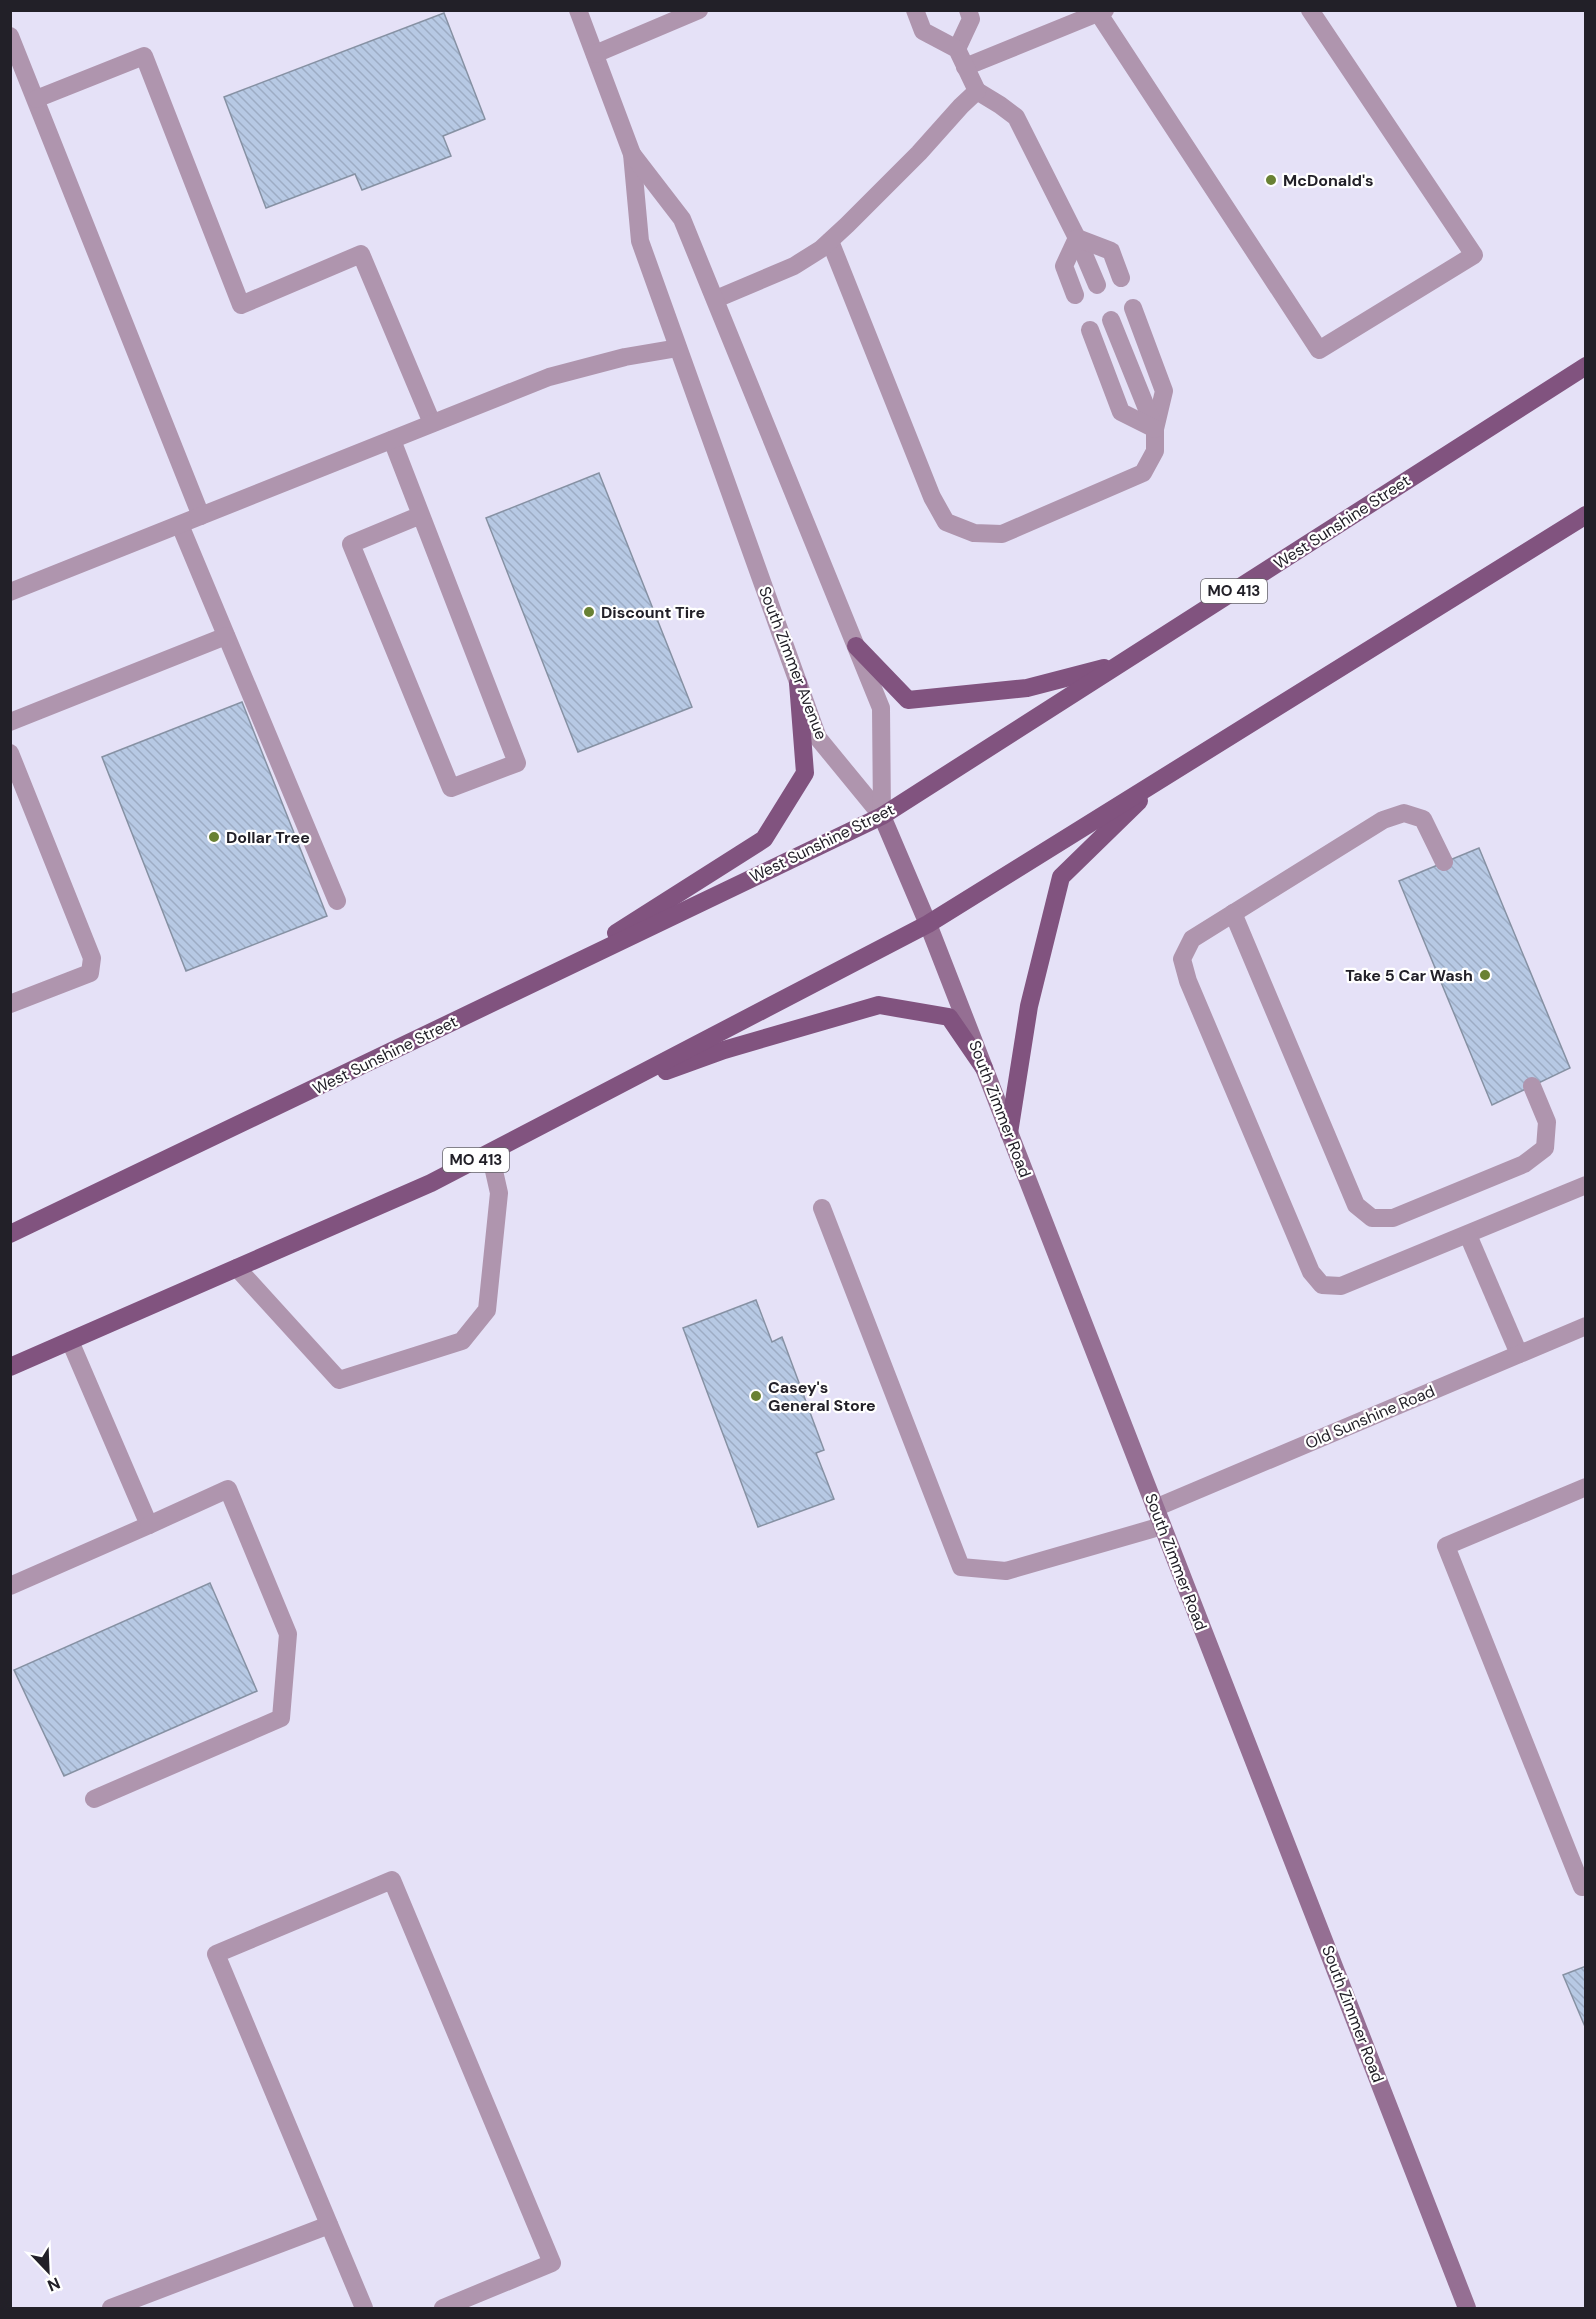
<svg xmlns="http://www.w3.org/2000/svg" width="1596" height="2319" font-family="'DM Sans',sans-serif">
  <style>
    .building { fill: url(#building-back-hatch); stroke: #8691a3; stroke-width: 1.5 }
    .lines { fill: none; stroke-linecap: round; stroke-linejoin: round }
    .lane { stroke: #af95ae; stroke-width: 18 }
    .street { stroke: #af95ae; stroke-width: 18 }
    .secondary { stroke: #956f93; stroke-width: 18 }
    .primary { stroke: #81537f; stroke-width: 18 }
    .poi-dot { fill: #698134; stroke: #fff; stroke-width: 2 }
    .labels { text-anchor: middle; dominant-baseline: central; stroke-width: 4.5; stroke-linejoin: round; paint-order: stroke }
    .shield { fill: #fff; stroke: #646368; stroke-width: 1.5 }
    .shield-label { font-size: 15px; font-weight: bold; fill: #222028 }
    .poi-label { font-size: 16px; font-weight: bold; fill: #222028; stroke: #fff; text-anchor: start }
    .street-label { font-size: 16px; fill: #222028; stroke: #fff }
  </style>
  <defs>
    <pattern id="building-back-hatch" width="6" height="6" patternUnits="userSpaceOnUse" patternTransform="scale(1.5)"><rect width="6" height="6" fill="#b7c9e4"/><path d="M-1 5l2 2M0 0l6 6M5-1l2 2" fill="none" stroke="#9dacc4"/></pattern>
  </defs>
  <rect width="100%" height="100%" fill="#e5e1f7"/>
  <!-- building -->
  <g class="building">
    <path d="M444,13l41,106 -42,17 8,20 -89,34 -7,-16 -89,34 -42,-111z"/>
    <path d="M599,473l93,234 -114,45 -92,-234z"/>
    <path d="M242,702l85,214 -141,55 -84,-214z"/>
    <path d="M1479,848l91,220 -78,37 -93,-224z"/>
    <path d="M756,1300l16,42 10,-5 42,113 -8,3 18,46 -76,28 -75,-199z"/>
    <path d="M210,1583l47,108 -193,85 -50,-106z"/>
    <path d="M1586,1966v63l-23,-54z"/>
  </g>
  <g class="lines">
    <!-- lane -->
    <g class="lane">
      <path d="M1099,14l220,336 155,-95 -164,-245"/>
      <path d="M10,36l191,480"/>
      <path d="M957,49l14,-30 -3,-9"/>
      <path d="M965,67l140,-57"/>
      <path d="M977,91l23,14 16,12 61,121 20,47"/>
      <path d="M36,99l108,-43 97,249 120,-51 71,169"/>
      <path d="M830,241l102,256 14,25 28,11 28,1 141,-61 12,-22v-22l9,-38 -31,-83"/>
      <path d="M1075,295l-11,-29 13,-28 34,13 10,27"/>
      <path d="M716,299l78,-33 27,-17 26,-24 72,-72 42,-47 16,-15 -20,-42 -34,-18 -8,-21"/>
      <path d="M1111,320l44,109"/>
      <path d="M1090,330l31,82 34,17"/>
      <path d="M392,440l125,323 -66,25 -100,-244 70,-29"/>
      <path d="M180,525l157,376"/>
      <path d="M10,592l539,-215 76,-20 53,-9"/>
      <path d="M10,722l216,-86"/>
      <path d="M10,753l82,205 -2,15 -80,31"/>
      <path d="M1444,862l-21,-43 -19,-6 -21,7 -191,119 -10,20 6,22 123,291 11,13 19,1 245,-101"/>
      <path d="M1233,913l123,292 16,13h21l131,-54 21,-16 2,-26 -15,-36"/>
      <path d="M822,1208l139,359 45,4 156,-45"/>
      <path d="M1468,1235l51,119"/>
      <path d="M237,1268l102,112 123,-39 25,-31 12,-117 -9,-40"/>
      <path d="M1586,1487l-140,59 136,341 4,-1"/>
      <path d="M10,1586l139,-61 -79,-184"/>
      <path d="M94,1799l187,-81 7,-84 -60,-145 -79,36"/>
      <path d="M111,2308l218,-83"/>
      <path d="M364,2308l-148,-354 176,-74 160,383 -109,45"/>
    </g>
    <!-- street -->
    <g class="street">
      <path d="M578,10l54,144 8,87 178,497 64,78"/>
      <path d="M595,54l104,-44"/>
      <path d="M632,154l50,65 199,489 1,108"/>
      <path d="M1155,1508l431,-182"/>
    </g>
    <!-- secondary -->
    <path class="secondary" d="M882,816l46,108 539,1384"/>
    <!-- primary -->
    <g class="primary">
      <path d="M856,646l52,54 119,-12 77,-20"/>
      <path d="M616,933l148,-94 41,-66 -7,-90"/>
      <path d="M666,1071l58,-21 155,-45 70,12 35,51"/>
      <path d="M1009,1133l20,-127 32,-129 78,-76"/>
      <path d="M10,1234l872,-418 704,-450"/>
      <path d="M10,1367l421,-184 497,-259 658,-409"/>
    </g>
  </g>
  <!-- markers -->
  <g class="poi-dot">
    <circle cx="1271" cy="180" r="6"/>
    <circle cx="589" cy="612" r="6"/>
    <circle cx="214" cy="837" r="6"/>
    <circle cx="1485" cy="975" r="6"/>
    <circle cx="756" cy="1396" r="6"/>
  </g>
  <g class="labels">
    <!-- shield labels -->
    <g class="shield">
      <rect x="1201" y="579" width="66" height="24" rx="4.5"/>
      <rect x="443" y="1148" width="66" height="24" rx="4.5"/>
    </g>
    <g class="shield-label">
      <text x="1234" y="591">MO 413</text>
      <text x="476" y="1160">MO 413</text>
    </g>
    <!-- poi labels -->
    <g class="poi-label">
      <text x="1283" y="180">McDonald's</text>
      <text x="601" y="612">Discount Tire</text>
      <text x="226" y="837">Dollar Tree</text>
      <text x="1473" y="975" text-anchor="end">Take 5 Car Wash</text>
      <text x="768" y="1387">Casey's<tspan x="768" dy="18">General Store</tspan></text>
    </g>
    <!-- street labels -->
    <g class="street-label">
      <text transform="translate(1342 522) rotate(-33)">West Sunshine Street</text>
      <text transform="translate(793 663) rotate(69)">South Zimmer Avenue</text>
      <text transform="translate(822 843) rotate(-26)">West Sunshine Street</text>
      <text transform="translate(385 1055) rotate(-26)">West Sunshine Street</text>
      <text transform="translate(1000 1109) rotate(69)">South Zimmer Road</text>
      <text transform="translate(1370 1417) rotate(-23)">Old Sunshine Road</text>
      <text transform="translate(1176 1562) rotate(69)">South Zimmer Road</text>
      <text transform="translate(1353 2014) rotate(69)">South Zimmer Road</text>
    </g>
  </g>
  <!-- border -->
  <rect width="1596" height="2319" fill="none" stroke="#222028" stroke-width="24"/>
  <!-- north arrow -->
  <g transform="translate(48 2271) rotate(157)" stroke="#ffffff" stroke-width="4.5" paint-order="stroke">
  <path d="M0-4.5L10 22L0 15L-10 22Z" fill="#222028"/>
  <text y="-9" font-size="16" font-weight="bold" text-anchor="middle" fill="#222028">N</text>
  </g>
</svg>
